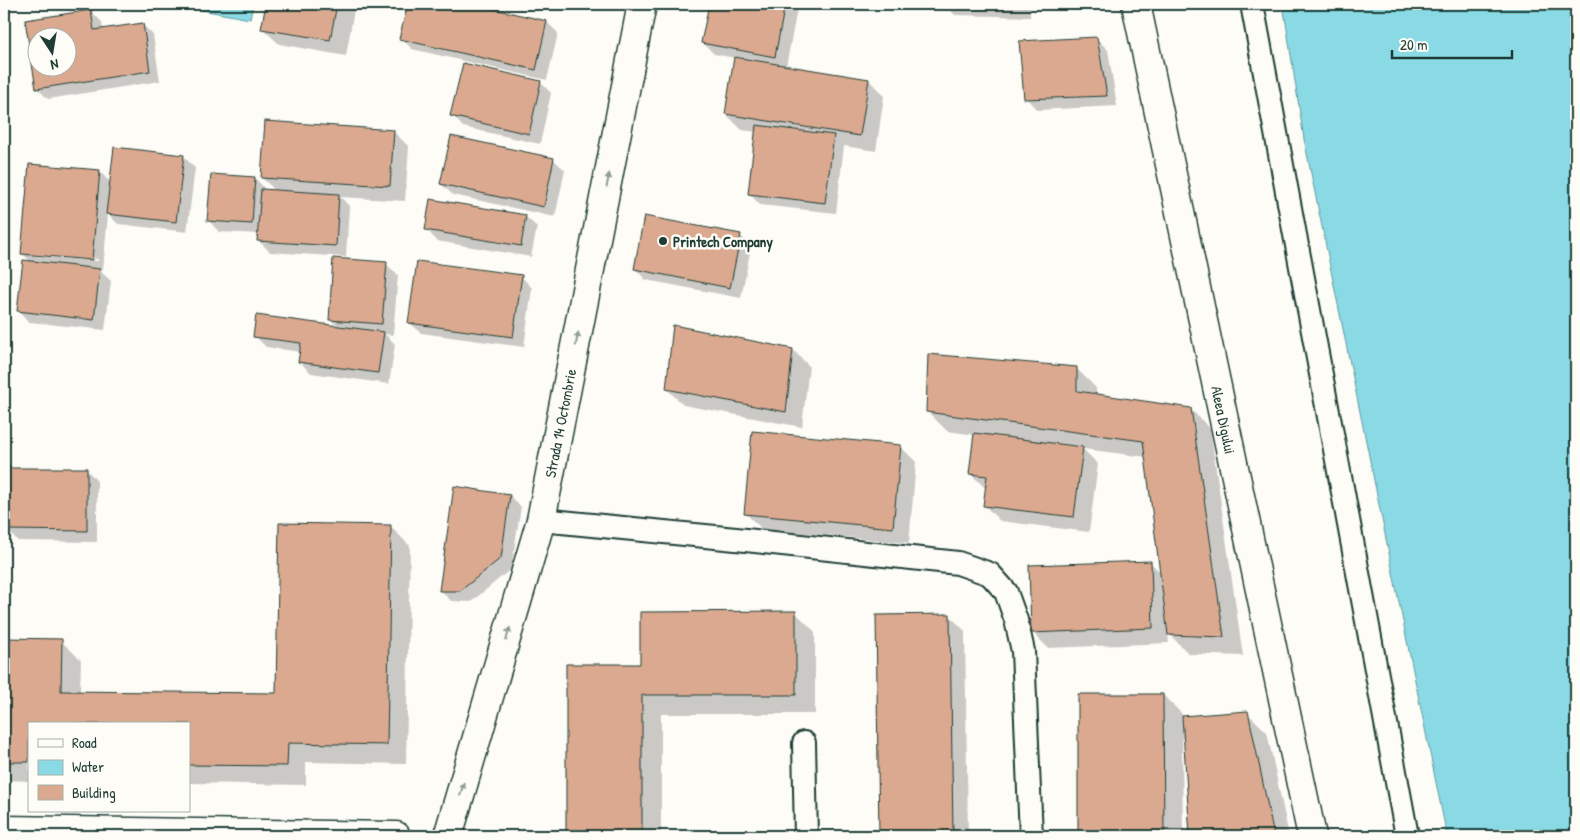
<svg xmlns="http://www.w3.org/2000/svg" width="1580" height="840" font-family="'Patrick Hand',sans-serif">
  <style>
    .water { fill: #8adae6; stroke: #5f9b9f }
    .shadow { fill: #0003; fill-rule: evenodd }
    .building { fill: #dba98f; stroke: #1f3d34; fill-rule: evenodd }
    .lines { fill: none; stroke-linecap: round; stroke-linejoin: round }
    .service-casing { stroke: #1f3d34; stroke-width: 26 }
    .minor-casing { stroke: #1f3d34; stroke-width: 31 }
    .tertiary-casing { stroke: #1f3d34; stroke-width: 31 }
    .service { stroke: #fdfcf7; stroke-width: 22 }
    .minor { stroke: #fdfcf7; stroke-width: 28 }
    .tertiary { stroke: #fdfcf7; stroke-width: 28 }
    .oneway { fill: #8e9c96 }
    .poi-dot { fill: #1f3d34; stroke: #fdfcf7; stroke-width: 2 }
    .labels { text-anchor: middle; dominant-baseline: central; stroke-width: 5; stroke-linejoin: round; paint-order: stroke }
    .poi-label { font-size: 15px; font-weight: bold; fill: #1f3d34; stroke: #fdfcf7; text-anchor: start }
    .street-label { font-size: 15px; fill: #1f3d34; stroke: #fdfcf7 }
  </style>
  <rect width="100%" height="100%" fill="#fdfcf7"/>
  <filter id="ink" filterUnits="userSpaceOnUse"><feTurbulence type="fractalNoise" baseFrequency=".02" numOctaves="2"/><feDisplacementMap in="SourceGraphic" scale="10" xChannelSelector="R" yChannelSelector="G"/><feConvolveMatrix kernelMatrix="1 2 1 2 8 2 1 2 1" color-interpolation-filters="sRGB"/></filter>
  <g filter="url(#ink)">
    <!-- water -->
    <g class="water">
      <path d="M169,4h84l-3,15z"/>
      <path d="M1283,4h293v832h-129l-143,-697z"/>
    </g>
    <!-- shadow -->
    <g class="shadow">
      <path d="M267,4h88l-9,52 -67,-12 -16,-15z"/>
      <path d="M409,4h57l81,18 11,11 -11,47 -135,-31 -11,-11z"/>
      <path d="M514,4h37l-1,5z"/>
      <path d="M710,4h88l-12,63 83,13 15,16 -8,55 -32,-5 -8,67 -76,-8 -11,-12 8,-61 -15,-2 -16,-16 9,-56 -21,-4 -11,-11z"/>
      <path d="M944,4h86v13l-75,-2z"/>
      <path d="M91,11l11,11 1,8 39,-6 11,11 7,46 -112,18 -11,-11 -11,-67zM38,38h30v30h-30z"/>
      <path d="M1096,38l12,12 9,56 -80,4 -11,-12z"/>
      <path d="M540,82l11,11 -11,51 -77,-17 -11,-12z"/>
      <path d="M393,131l16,16 -4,54 -64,-4 8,9 -3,51 -76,-5 -11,-11v-7l-40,-2 -11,-12 47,-42 11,12 10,1 -14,-13z"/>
      <path d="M184,157l11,11 -8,64 -69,-8 -10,-10 -5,56h-4l12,11 -6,49 -76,-8 -11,-11 13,-49 -9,-9 78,-81 11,11zM33,253l65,6v2l-65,-5z"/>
      <path d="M553,159l12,11 -10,47 -102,-22 -12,-11z"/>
      <path d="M525,216l12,11 -6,30 -94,-16 -11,-12z"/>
      <path d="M740,235l11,12 -10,51 -95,-18 -11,-11z"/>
      <path d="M386,264l12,11 -5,60 -8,-1 10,10 -6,40 -78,-11 -11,-11 1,-10 -35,-5 -11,-11 83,-9 -8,-8z"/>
      <path d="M521,276l11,12 -8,59 -103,-14 -12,-11z"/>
      <path d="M793,350l16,16 -7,61 -119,-22 -16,-16z"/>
      <path d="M1076,368l20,20v7l94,14 20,19 33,228 -54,-2 -21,-21 1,10 -121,5 -16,-16 118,-70 11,11 -14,-116 -64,-8 15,15 -9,68 -89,-11 -16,-16 2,-16 -16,-16 5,-38 -28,-4 -20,-20z"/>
      <path d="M900,446l16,16 -7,81 -147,-14 -16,-15z"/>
      <path d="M86,469l11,12v61l-79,-1 -11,-11z"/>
      <path d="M510,496l11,11 -10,62 -40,33 -20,-1 -11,-11z"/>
      <path d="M390,526l20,20 -4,218 -100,-2v23l-117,-2v-59h-160v57l-25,-1v-140l57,1 20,19 -1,32 197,3z"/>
      <path d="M796,613l19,19v82h-154v122h-94l1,-170h73z"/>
      <path d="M949,615l16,16 3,205h-88l-3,-220z"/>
      <path d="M1079,695h84l19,19v3l65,-4 20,19 22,104h-98l-7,-98h-2l1,98h-104z"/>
    </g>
    <!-- building -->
    <g class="building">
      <path d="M266,4h71l-7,36 -69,-11z"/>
      <path d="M408,4h64l75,17 -11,49 -137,-31z"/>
      <path d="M709,4h76l-10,53 -74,-14z"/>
      <path d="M91,10l3,20 49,-7 7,48 -114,18 -11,-69zM38,38h30v30h-30z"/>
      <path d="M1097,37l10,59 -83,3 -5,-58z"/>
      <path d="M734,57l135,22 -9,57 -135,-22z"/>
      <path d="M463,63l78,18 -12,53 -79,-18z"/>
      <path d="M265,121l129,9 -4,56 -129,-8z"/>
      <path d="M756,125l78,10 -9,68 -77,-9z"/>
      <path d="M451,136l103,22 -10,49 -104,-23z"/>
      <path d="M114,147l70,8 -8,67 -70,-8z"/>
      <path d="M29,164l71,6 -8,90 -71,-6z"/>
      <path d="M211,174l44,3 -3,47 -45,-3z"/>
      <path d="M261,189l78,5 -3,52 -79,-5z"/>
      <path d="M430,199l96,16 -5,31 -96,-16z"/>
      <path d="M644,216l97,18 -11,54 -96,-19z"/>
      <path d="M333,258l54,4 -5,62 -53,-4z"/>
      <path d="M23,260l77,9 -6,51 -77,-9z"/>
      <path d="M417,261l105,14 -9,62 -105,-14z"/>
      <path d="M256,315l128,17 -6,41 -80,-11 3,-19 -48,-6z"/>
      <path d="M673,325l120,24 -7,63 -120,-23z"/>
      <path d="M928,354l149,13v24l114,17 33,229 -56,-2 -25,-194 -217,-29z"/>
      <path d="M752,431l149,14 -8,83 -149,-14z"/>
      <path d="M974,433l109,14 -9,70 -91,-11 4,-30 -18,-2z"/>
      <path d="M6,468h81v63l-81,-1z"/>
      <path d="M454,486l56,9 -9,63 -41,33h-21z"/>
      <path d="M279,523l112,2 -4,220 -99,-2 -1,23 -98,-1v-41h-160v38h-25v-124l58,1 -1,52 215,2z"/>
      <path d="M1151,561l2,67 -122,5 -2,-68z"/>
      <path d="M796,611v84h-154v141h-76v-172h74v-52z"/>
      <path d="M950,614l3,222h-74l-3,-221z"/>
      <path d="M1078,694h85l1,142h-86z"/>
      <path d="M1248,711l26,125h-84l-8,-120z"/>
    </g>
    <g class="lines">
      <!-- service casing -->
      <g class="service-casing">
        <g id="service">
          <path d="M1252,4l155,832"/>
          <path d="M541,520l205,20 212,23 32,11 16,18 10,28 7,31 8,185"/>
          <path d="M804,743l2,93"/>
        </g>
      </g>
      <!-- minor casing -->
      <g class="minor-casing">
        <g id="minor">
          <path id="s1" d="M1136,4l176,832"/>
          <path d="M4,830l392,6"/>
        </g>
      </g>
      <!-- tertiary casing -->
      <g class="tertiary-casing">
        <g id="tertiary">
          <path id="s2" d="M448,836l93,-316 101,-516"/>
        </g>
      </g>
      <!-- service -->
      <use href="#service" class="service"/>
      <!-- minor -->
      <use href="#minor" class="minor"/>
      <!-- tertiary -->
      <use href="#tertiary" class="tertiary"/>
    </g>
    <!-- one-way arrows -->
    <defs><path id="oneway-solid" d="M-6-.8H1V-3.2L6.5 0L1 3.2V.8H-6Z" transform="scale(1.25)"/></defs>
    <g class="oneway">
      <use href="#oneway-solid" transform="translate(608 180) rotate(-79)"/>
      <use href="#oneway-solid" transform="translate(577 339) rotate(-79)"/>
      <use href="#oneway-solid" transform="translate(508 634) rotate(-74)"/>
      <use href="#oneway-solid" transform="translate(462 789) rotate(-74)"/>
    </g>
  </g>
  <!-- markers -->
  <circle class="poi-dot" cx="663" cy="241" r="5"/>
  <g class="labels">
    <!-- poi labels -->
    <g class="poi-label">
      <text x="673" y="241">Printech Company</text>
    </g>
    <!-- street labels -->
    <g class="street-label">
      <text stroke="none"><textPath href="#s1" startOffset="425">Aleea Digului</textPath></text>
      <text stroke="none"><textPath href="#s2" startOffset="428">Strada 14 Octombrie</textPath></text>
    </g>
  </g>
  <!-- margin -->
  <rect width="1580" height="840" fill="none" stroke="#fdfcf7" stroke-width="20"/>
  <rect x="10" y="10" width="1560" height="820" fill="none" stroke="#1f3d34" stroke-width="2" filter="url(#ink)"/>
  <!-- legend -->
  <rect x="28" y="722" width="162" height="90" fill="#fdfcf7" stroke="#a4b0a9"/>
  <rect x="38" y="739" width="25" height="8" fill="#fdfcf7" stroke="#a4b0a9"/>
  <text x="72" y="748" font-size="15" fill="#1f3d34">Road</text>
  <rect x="38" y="760" width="25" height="15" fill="#8adae6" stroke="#a4b0a9"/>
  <text x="72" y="772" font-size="15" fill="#1f3d34">Water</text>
  <rect x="38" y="785" width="25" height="15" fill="#dba98f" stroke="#a4b0a9"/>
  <text x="72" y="798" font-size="15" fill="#1f3d34">Building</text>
  <!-- north arrow -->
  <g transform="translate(52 52) rotate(168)"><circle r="24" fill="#fdfcf7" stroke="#a4b0a9"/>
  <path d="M0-4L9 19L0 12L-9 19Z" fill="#1f3d34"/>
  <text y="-8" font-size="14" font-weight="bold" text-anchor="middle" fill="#1f3d34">N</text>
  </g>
  <!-- scale -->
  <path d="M1392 50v8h120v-8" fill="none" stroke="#1f3d34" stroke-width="2.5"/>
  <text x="1400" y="50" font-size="15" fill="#1f3d34" stroke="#fdfcf7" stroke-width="4" paint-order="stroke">20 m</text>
</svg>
